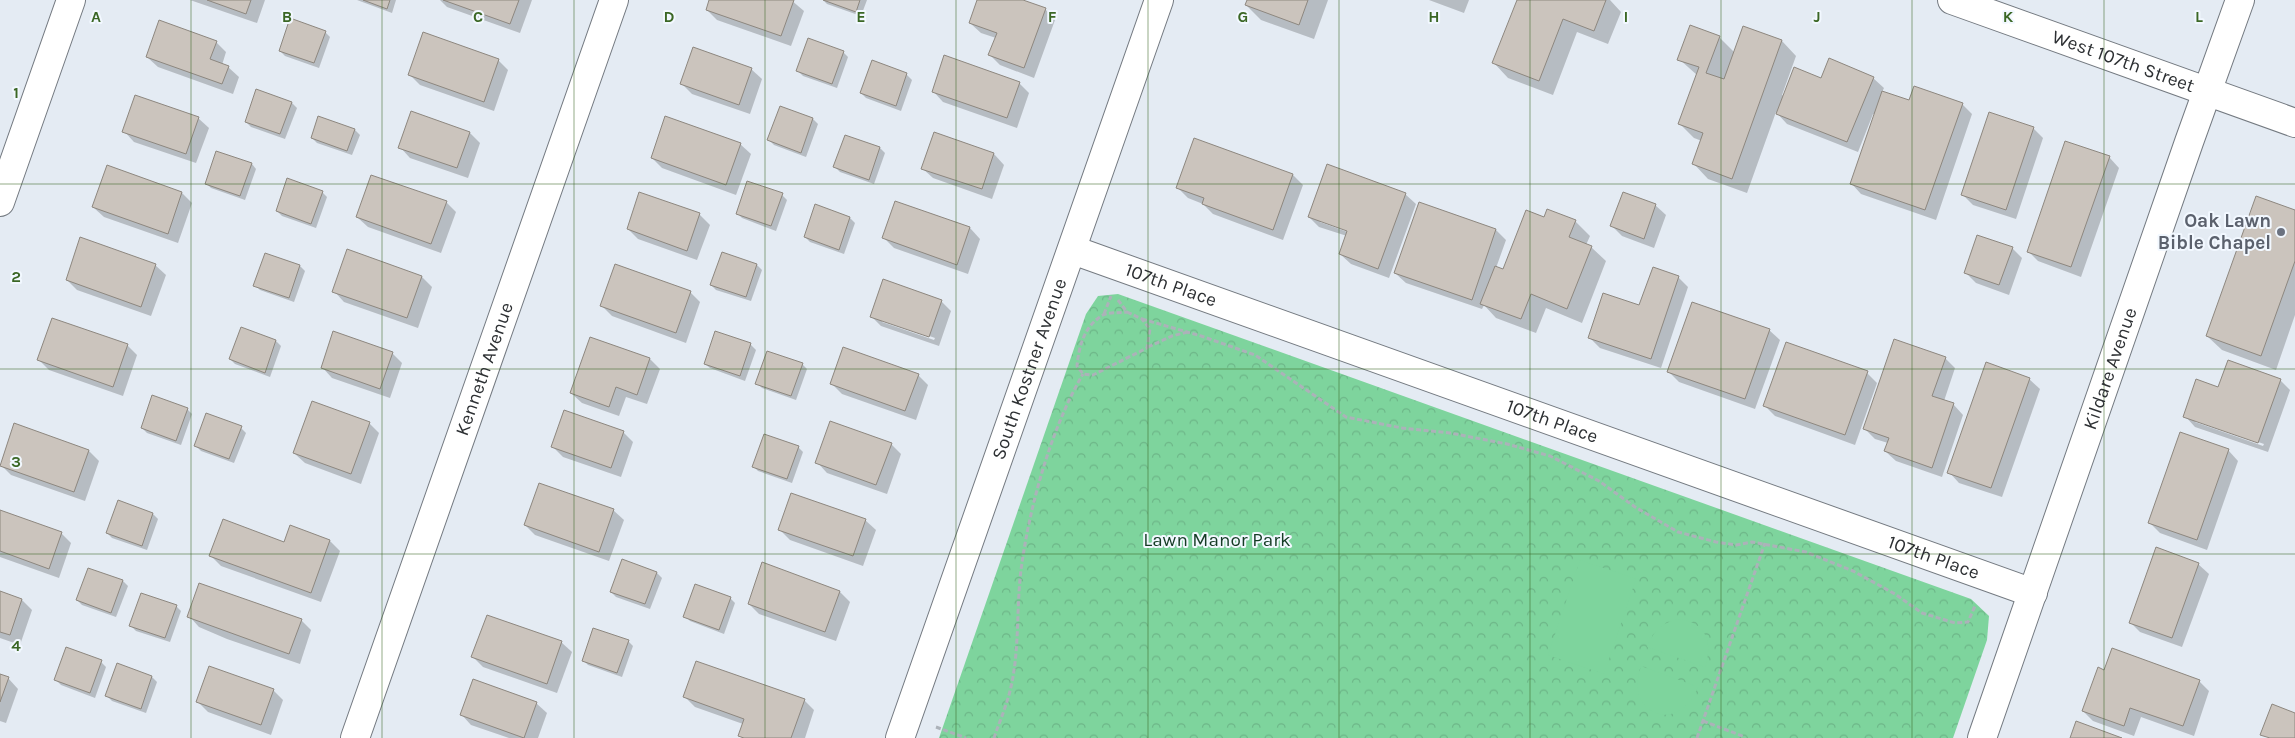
<svg xmlns="http://www.w3.org/2000/svg" width="2295" height="738" font-family="Karla,sans-serif">
  <style>
    .park { fill: url(#park-crowns) }
    .garden { fill: #7ed49d }
    .shadow { fill: #0003; fill-rule: evenodd }
    .building { fill: #cbc4bd; stroke: #8d877f }
    .lines { fill: none; stroke-linecap: round; stroke-linejoin: round }
    .minor-casing { stroke: #747a81; stroke-width: 30 }
    .path { stroke: #acb2b9; stroke-width: 3; stroke-dasharray: 5 2.5; stroke-linecap: butt }
    .minor { stroke: #fff; stroke-width: 28 }
    .grid { fill: none; stroke: #3b6725; stroke-width: 1; stroke-opacity: 0.55 }
    .worship-dot { fill: #6b7280; stroke: #f2f8ff; stroke-width: 2 }
    .labels { text-anchor: middle; dominant-baseline: central; stroke-width: 4; stroke-linejoin: round; paint-order: stroke }
    .street-label { font-size: 19px; fill: #2d3033; stroke: #f2f8ff }
    .worship-label { font-size: 19px; font-weight: bold; fill: #5b616d; stroke: #f2f8ff; text-anchor: end }
    .park-label { font-size: 19px; fill: #153c25; stroke: #f2f8ff }
    .grid-label { font-size: 16px; text-anchor: middle; font-weight: bold; fill: #3b6725; stroke: #f2f8ff; stroke-width: 4; stroke-linejoin: round; paint-order: stroke }
  </style>
  <defs>
    <pattern id="park-crowns" width="20" height="18" patternUnits="userSpaceOnUse" patternTransform="scale(1.25)"><rect width="20" height="18" fill="#7ed49d"/><path d="M2 6a3 3 0 1 1 6 0M12 15a3 3 0 1 1 6 0" fill="none" stroke="#6db688"/></pattern>
  </defs>
  <rect width="100%" height="100%" fill="#e4ebf3"/>
  <!-- park -->
  <path class="park" d="M1118,294l853,305 18,17 -2,24 -34,98h-1014l147,-424 12,-18z"/>
  <!-- garden -->
  <g class="garden">
    <path d="M1580,560l56,19 -32,95 -56,-19z"/>
    <path d="M1679,619c28,4 34,24 26,48l-58,-20c7,-17 14,-24 32,-28z"/>
    <path d="M1641,666l57,21c-18,48 -75,29 -57,-21z"/>
  </g>
  <!-- shadow -->
  <g class="shadow">
    <path d="M190,0h75l-8,23z"/>
    <path d="M357,0h39l-4,13z"/>
    <path d="M440,0h92l-12,33 -73,-26z"/>
    <path d="M711,0h80l13,11 -13,35 -74,-26 -10,-10z"/>
    <path d="M823,0h44l-6,16 -34,-12z"/>
    <path d="M978,0h41l26,9 10,11 -21,58 -34,-13 -10,-10 6,-17 -15,-5 -11,-10z"/>
    <path d="M1248,0h80l-14,39 -53,-19 -15,-15z"/>
    <path d="M1429,0h40l-5,13z"/>
    <path d="M1518,0h92l11,12 -13,32 -31,-12 -24,63 -45,-17 -14,-15z"/>
    <path d="M325,32l5,5 -11,31 -34,-12 -5,-5z"/>
    <path d="M1719,37l16,16 47,-12 14,15 -14,39 2,1 38,-16 51,-2 11,10 -2,4 28,9 52,3 10,10 -36,106 -75,-26 -10,-11 24,-69h-2l-15,38 -71,-28 -11,-12 -29,81 -39,-14 -14,-15 8,-23 -8,-3 -14,-14 17,-49 -18,-16z"/>
    <path d="M216,42l10,10 -4,13 6,2 11,10 -6,17 -75,-27 -11,-10z"/>
    <path d="M843,52l5,5 -11,31 -34,-12 -5,-5z"/>
    <path d="M498,60l10,10 -14,41 -74,-26 -10,-10z"/>
    <path d="M872,62l35,13 5,5 -11,31 -35,-13 -5,-5z"/>
    <path d="M751,69l11,10 -12,35 -58,-20 -10,-10z"/>
    <path d="M1019,83l10,10 -12,35 -74,-26 -10,-11z"/>
    <path d="M292,103l5,5 -12,31 -34,-12 -5,-5z"/>
    <path d="M780,107l33,12 5,5 -12,33 -32,-12 -5,-5z"/>
    <path d="M412,113l58,20 10,10 -12,35 -58,-20 -10,-11z"/>
    <path d="M198,118l11,10 -13,35 -62,-21 -10,-11z"/>
    <path d="M319,118l36,12 5,5 -8,20 -35,-12 -5,-5z"/>
    <path d="M2033,128l10,10 -27,81 -43,-14 -10,-10z"/>
    <path d="M934,134l60,20 10,11 -12,34 -59,-21 -11,-10z"/>
    <path d="M846,136l34,12 5,5 -11,31 -34,-12 -5,-5z"/>
    <path d="M740,144l11,10 -15,41 -74,-27 -10,-10z"/>
    <path d="M217,152l35,12 4,5 -11,31 -34,-12 -5,-5z"/>
    <path d="M2109,157l10,11 -38,109 -43,-16 -10,-10z"/>
    <path d="M108,166l74,27 10,10 -14,40 -74,-26 -11,-10z"/>
    <path d="M1293,175l10,10 -20,55 -70,-26 -10,-10 -15,-6 -10,-10z"/>
    <path d="M322,192l5,5 -11,31 -34,-12 -5,-5z"/>
    <path d="M1405,194l11,10 -27,74 -38,-14 -11,-10 7,-18 -28,-9 -10,-10zM1320,220l34,12 -1,2 -33,-12z"/>
    <path d="M782,195l5,5 -11,31 -34,-13 -5,-5z"/>
    <path d="M446,202l10,10 -15,41 -73,-26 -11,-10z"/>
    <path d="M896,202l74,26 10,11 -12,35 -74,-26 -10,-10z"/>
    <path d="M1420,203l76,27 10,10 -10,28 8,3 41,-53 30,3 15,15 -4,9 5,2 15,14 -24,62 -36,-15 -10,25 -40,-15 -12,-13 -2,4 -76,-26 -11,-10z"/>
    <path d="M1655,205l11,10 -12,33 -32,-12 -10,-10z"/>
    <path d="M816,206l34,12 5,5 -11,31 -34,-12 -5,-5z"/>
    <path d="M2295,211v104l-19,55 -54,-20 -15,-14z"/>
    <path d="M699,214l11,11 -13,35 -59,-21 -10,-10z"/>
    <path d="M2012,248l10,10 -13,37 -33,-12 -10,-10z"/>
    <path d="M348,251l74,26 10,10 -14,41 -74,-26 -10,-11z"/>
    <path d="M266,254l34,12 5,5 -11,31 -34,-12 -5,-5z"/>
    <path d="M723,254l34,11 5,5 -11,31 -35,-11 -5,-5z"/>
    <path d="M155,265l11,10 -15,41 -74,-26 -10,-10z"/>
    <path d="M1678,277l10,10 -27,81 -61,-20 -10,-10 50,-31z"/>
    <path d="M690,292l10,10 -14,41 -74,-27 -10,-10z"/>
    <path d="M941,301l10,10 -12,35 -58,-20 -10,-10zM882,319l53,19 -1,2 -52,-18z"/>
    <path d="M1769,330l11,10 -25,69 -76,-27 -10,-10z"/>
    <path d="M716,333l35,12 5,5 -11,31 -35,-13 -5,-4z"/>
    <path d="M591,338l59,21 10,10 -13,35 -21,-7 -7,19 -37,-13 -11,-10z"/>
    <path d="M276,341l5,5 -11,31 -35,-13 -5,-5z"/>
    <path d="M127,345l10,10 -14,41 -74,-26 -10,-10z"/>
    <path d="M392,353l10,10 -12,35 -58,-20 -10,-11z"/>
    <path d="M1945,358l10,10 -11,33 9,3 10,11 -21,62 -46,-16 -11,-10 3,-8 -13,-4 -10,-10z"/>
    <path d="M802,364l5,5 -11,31 -34,-12 -5,-5z"/>
    <path d="M1867,373l10,10 -22,62 -80,-29 -10,-10z"/>
    <path d="M918,375l10,10 -12,35 -74,-26 -10,-10z"/>
    <path d="M2029,379l11,10 -38,108 -43,-14 -10,-11z"/>
    <path d="M2280,380l10,10 -22,62 -73,-25 -10,-11 34,-27zM2195,420l69,24 -1,2 -68,-24z"/>
    <path d="M187,409l5,5 -11,31 -34,-12 -5,-5z"/>
    <path d="M369,423l10,10 -18,51 -56,-21 -11,-10z"/>
    <path d="M241,428l5,5 -12,30 -33,-12 -5,-5z"/>
    <path d="M623,432l10,10 -12,35 -58,-20 -10,-10z"/>
    <path d="M891,444l10,10 -14,40 -60,-21 -10,-11z"/>
    <path d="M798,447l5,5 -11,31 -34,-12 -5,-5z"/>
    <path d="M2228,450l10,11 -31,89 -47,-17 -10,-10z"/>
    <path d="M89,451l10,10 -14,40 -74,-26 -10,-10z"/>
    <path d="M613,510l11,10 -15,41 -74,-26 -10,-10z"/>
    <path d="M0,511l61,22 10,10 -12,35 -59,-21z"/>
    <path d="M153,514l5,5 -11,31 -35,-12 -5,-5z"/>
    <path d="M865,520l11,10 -13,36 -73,-26 -11,-11z"/>
    <path d="M330,541l10,10 -19,51 -100,-36 -10,-10 73,-13z"/>
    <path d="M2198,564l11,10 -27,73 -42,-15 -10,-10z"/>
    <path d="M88,569l35,12 5,5 -12,31 -34,-12 -5,-5z"/>
    <path d="M657,573l5,5 -12,31 -34,-12 -5,-5z"/>
    <path d="M0,592l22,8 10,10 -12,35 -20,-7z"/>
    <path d="M840,592l10,10 -14,39 -77,-27 -10,-10z"/>
    <path d="M730,598l5,5 -11,31 -34,-13 -5,-5z"/>
    <path d="M176,606l5,5 -11,31 -34,-11 -5,-5z"/>
    <path d="M189,616l112,4 10,10 -11,34 -73,-25 -28,-12z"/>
    <path d="M628,641l5,5 -11,31 -34,-12 -5,-5z"/>
    <path d="M561,642l11,10 -15,41 -74,-26 -10,-10z"/>
    <path d="M101,662l5,5 -11,31 -34,-13 -5,-5z"/>
    <path d="M2105,671l94,10 10,10 -15,45 -53,-19 -7,19 -41,-15 -10,-10z"/>
    <path d="M0,676l8,2 10,11 -12,34 -6,-2z"/>
    <path d="M152,677l5,5 -11,31 -34,-12 -5,-5z"/>
    <path d="M273,690l10,10 -12,35 -63,-23 -10,-10z"/>
    <path d="M685,697l119,3 10,10 -9,28h-63l-3,-3 4,-11 -48,-17z"/>
    <path d="M536,703l11,10 -9,25h-29l-38,-13 -10,-11z"/>
  </g>
  <!-- building -->
  <g class="building">
    <path d="M207,0h44l-5,14z"/>
    <path d="M363,0h27l-3,9z"/>
    <path d="M443,0h76l-9,24z"/>
    <path d="M709,0h85l-13,36 -75,-26z"/>
    <path d="M823,0h37l-4,12z"/>
    <path d="M977,0h46l23,8 -22,60 -36,-13 9,-22 -28,-10z"/>
    <path d="M1247,0h61l-9,25 -54,-20z"/>
    <path d="M1517,0h89l-12,31 -31,-12 -24,62 -47,-18z"/>
    <path d="M290,18l36,13 -12,32 -35,-12z"/>
    <path d="M159,20l58,21 -7,18 19,7 -7,18 -76,-27z"/>
    <path d="M1690,25l30,11 -14,37 18,6 19,-53 39,14 -50,139 -40,-15 11,-31 -25,-9 21,-57 -22,-7z"/>
    <path d="M423,32l76,27 -15,43 -76,-27z"/>
    <path d="M808,38l36,13 -12,33 -36,-13z"/>
    <path d="M693,47l59,21 -13,37 -59,-21z"/>
    <path d="M944,55l76,27 -13,36 -75,-26z"/>
    <path d="M1829,58l45,19 -27,65 -71,-28 18,-47 27,11z"/>
    <path d="M872,60l35,13 -11,33 -36,-13z"/>
    <path d="M1914,86l49,17 -38,107 -75,-26 32,-93 27,9z"/>
    <path d="M256,89l36,13 -12,32 -35,-12z"/>
    <path d="M135,95l64,22 -13,37 -64,-22z"/>
    <path d="M780,106l33,12 -12,35 -34,-13z"/>
    <path d="M411,111l59,21 -13,36 -59,-20z"/>
    <path d="M1989,112l45,15 -28,83 -45,-15z"/>
    <path d="M318,116l37,13 -8,22 -36,-13z"/>
    <path d="M665,116l76,27 -15,42 -75,-27z"/>
    <path d="M934,132l60,21 -12,36 -61,-20z"/>
    <path d="M845,135l35,12 -11,33 -36,-13z"/>
    <path d="M1194,138l99,36 -20,56 -71,-26 2,-6 -28,-10z"/>
    <path d="M2065,141l45,15 -39,111 -44,-15z"/>
    <path d="M216,151l36,12 -12,33 -35,-12z"/>
    <path d="M1327,164l79,29 -28,76 -39,-15 8,-23 -39,-14z"/>
    <path d="M107,165l75,27 -14,42 -76,-27z"/>
    <path d="M371,175l76,26 -16,43 -75,-27z"/>
    <path d="M287,178l36,13 -12,33 -35,-13z"/>
    <path d="M747,181l36,12 -12,33 -35,-12z"/>
    <path d="M639,192l61,21 -13,38 -60,-22z"/>
    <path d="M1623,192l33,12 -12,35 -34,-13z"/>
    <path d="M2256,196l39,14v51l-34,95 -55,-20z"/>
    <path d="M895,201l75,26 -13,38 -75,-27z"/>
    <path d="M1419,202l77,27 -24,71 -78,-27z"/>
    <path d="M815,204l35,13 -11,33 -35,-13z"/>
    <path d="M1547,209l29,11 -7,17 23,9 -25,63 -36,-15 -10,25 -41,-15 15,-38 8,3 23,-59 18,7z"/>
    <path d="M1977,235l36,12 -14,38 -35,-12z"/>
    <path d="M80,237l76,27 -15,43 -75,-27z"/>
    <path d="M347,249l75,27 -15,42 -75,-26z"/>
    <path d="M722,252l35,12 -11,33 -36,-12z"/>
    <path d="M265,253l35,12 -11,33 -36,-12z"/>
    <path d="M615,264l76,27 -15,42 -76,-27z"/>
    <path d="M1653,267l26,9 -28,83 -63,-21 15,-45 36,12z"/>
    <path d="M883,279l59,21 -13,37 -59,-20z"/>
    <path d="M1692,302l78,27 -25,70 -78,-27z"/>
    <path d="M52,318l76,26 -15,43 -76,-27z"/>
    <path d="M241,327l35,13 -11,33 -36,-14z"/>
    <path d="M333,331l60,21 -13,37 -59,-21z"/>
    <path d="M715,331l36,12 -11,33 -36,-12z"/>
    <path d="M590,337l60,21 -13,37 -21,-8 -7,20 -39,-14z"/>
    <path d="M1894,339l52,18 -14,39 22,7 -22,65 -48,-17 5,-13 -26,-9z"/>
    <path d="M1786,342l82,29 -23,64 -82,-29z"/>
    <path d="M843,347l76,27 -14,37 -75,-27z"/>
    <path d="M767,351l36,12 -12,33 -36,-12z"/>
    <path d="M2228,360l53,19 -23,64 -75,-26 13,-38 22,8z"/>
    <path d="M1986,362l44,16 -39,110 -44,-15z"/>
    <path d="M152,395l36,13 -12,33 -35,-13z"/>
    <path d="M312,401l58,21 -19,52 -58,-21z"/>
    <path d="M564,410l60,21 -13,37 -60,-21z"/>
    <path d="M206,413l36,13 -13,33 -35,-13z"/>
    <path d="M830,421l62,22 -16,42 -61,-22z"/>
    <path d="M14,423l75,27 -15,42 -74,-26z"/>
    <path d="M2180,432l49,17 -32,91 -49,-17z"/>
    <path d="M764,434l35,12 -12,33 -35,-12z"/>
    <path d="M539,483l75,26 -15,43 -75,-27z"/>
    <path d="M791,493l75,26 -13,37 -75,-26z"/>
    <path d="M118,500l35,13 -11,33 -36,-13z"/>
    <path d="M0,510l62,22 -13,37 -49,-18z"/>
    <path d="M223,519l61,23 6,-17 40,15 -19,53 -102,-37z"/>
    <path d="M2156,547l43,16 -27,75 -43,-15z"/>
    <path d="M622,559l35,13 -12,32 -35,-12z"/>
    <path d="M762,562l78,29 -15,41 -77,-28z"/>
    <path d="M88,568l35,12 -12,33 -35,-13z"/>
    <path d="M199,583l103,36 -13,35 -102,-37z"/>
    <path d="M695,584l36,13 -12,33 -36,-13z"/>
    <path d="M0,591l22,8 -12,36 -10,-3z"/>
    <path d="M141,593l36,12 -12,33 -36,-12z"/>
    <path d="M487,615l75,26 -15,43 -76,-27z"/>
    <path d="M593,628l36,12 -12,33 -35,-12z"/>
    <path d="M66,647l36,13 -12,33 -36,-13z"/>
    <path d="M2112,648l88,32 -17,46 -53,-18 -6,18 -42,-15 16,-44 6,3z"/>
    <path d="M696,661l109,38 -14,39h-47l-6,-2 6,-17 -61,-22z"/>
    <path d="M117,663l35,13 -11,33 -36,-13z"/>
    <path d="M209,666l65,23 -13,36 -65,-23z"/>
    <path d="M0,674l9,3 -9,25z"/>
    <path d="M473,679l64,23 -13,36 -64,-23z"/>
    <path d="M2272,704l23,9v25h-25l-10,-3z"/>
    <path d="M2076,721l46,17h-52z"/>
  </g>
  <g class="lines">
    <!-- minor casing -->
    <g class="minor-casing">
      <g id="minor">
        <path id="s1" d="M1952,0l343,123"/>
        <path d="M0,202l71,-202"/>
        <path id="s2" d="M1073,250l960,343"/>
        <path id="s3" d="M355,738l259,-738"/>
        <path id="s4" d="M900,738l259,-738"/>
        <path id="s5" d="M1982,738l207,-596 51,-142"/>
      </g>
    </g>
    <!-- path -->
    <g class="path">
      <path d="M1118,300l9,12"/>
      <path d="M1127,312l15,7 8,10 -3,19 -54,27 -10,-1 -6,-8c2,-20 7,-40 26,-51 6,-3 17,-2 24,-3z"/>
      <path d="M1104,314l7,-18"/>
      <path d="M1142,319l59,17 54,19 91,62 56,11 48,5 57,11 43,12 49,25 36,26 43,25 38,10 20,3 16,-3 54,10 47,19 42,23 27,19 33,10 13,-1 7,-16"/>
      <path d="M1148,347l24,-11 16,-4"/>
      <path d="M1703,721l42,16"/>
      <path d="M936,727l30,11"/>
      <path d="M994,738c5,-15 12,-31 16,-47 10,-40 6,-81 11,-121 8,-62 30,-142 62,-196"/>
      <path d="M1697,738l68,-195"/>
    </g>
    <!-- minor -->
    <use href="#minor" class="minor"/>
  </g>
  <!-- grid -->
  <path class="grid" d="M191,0v738M382,0v738M574,0v738M765,0v738M956,0v738M1148,0v738M1339,0v738M1530,0v738M1721,0v738M1912,0v738M2104,0v738M0,184h2295M0,369h2295M0,554h2295"/>
  <!-- markers -->
  <circle class="worship-dot" cx="2281" cy="232" r="5"/>
  <g class="labels">
    <!-- street labels -->
    <g class="street-label">
      <text stroke="none"><textPath href="#s1" startOffset="182">West 107th Street</textPath></text>
      <text stroke="none"><textPath href="#s2" startOffset="104">107th Place</textPath></text>
      <text stroke="none"><textPath href="#s3" startOffset="391">Kenneth Avenue</textPath></text>
      <text stroke="none"><textPath href="#s4" startOffset="391">South Kostner Avenue</textPath></text>
      <text stroke="none"><textPath href="#s5" startOffset="391">Kildare Avenue</textPath></text>
      <text stroke="none"><textPath href="#s2" startOffset="509">107th Place</textPath></text>
      <text stroke="none"><textPath href="#s2" startOffset="914">107th Place</textPath></text>
    </g>
    <!-- worship labels -->
    <g class="worship-label">
      <text x="2271" y="221">Oak Lawn<tspan x="2271" dy="22">Bible Chapel</tspan></text>
    </g>
    <!-- park labels -->
    <g class="park-label">
      <text x="1217" y="540">Lawn Manor Park</text>
    </g>
  </g>
  <g class="grid-label">
    <text x="96" y="22">A</text>
    <text x="287" y="22">B</text>
    <text x="478" y="22">C</text>
    <text x="669" y="22">D</text>
    <text x="861" y="22">E</text>
    <text x="1052" y="22">F</text>
    <text x="1243" y="22">G</text>
    <text x="1434" y="22">H</text>
    <text x="1626" y="22">I</text>
    <text x="1817" y="22">J</text>
    <text x="2008" y="22">K</text>
    <text x="2199" y="22">L</text>
    <text x="16" y="98">1</text>
    <text x="16" y="282">2</text>
    <text x="16" y="467">3</text>
    <text x="16" y="651">4</text>
  </g>
</svg>
